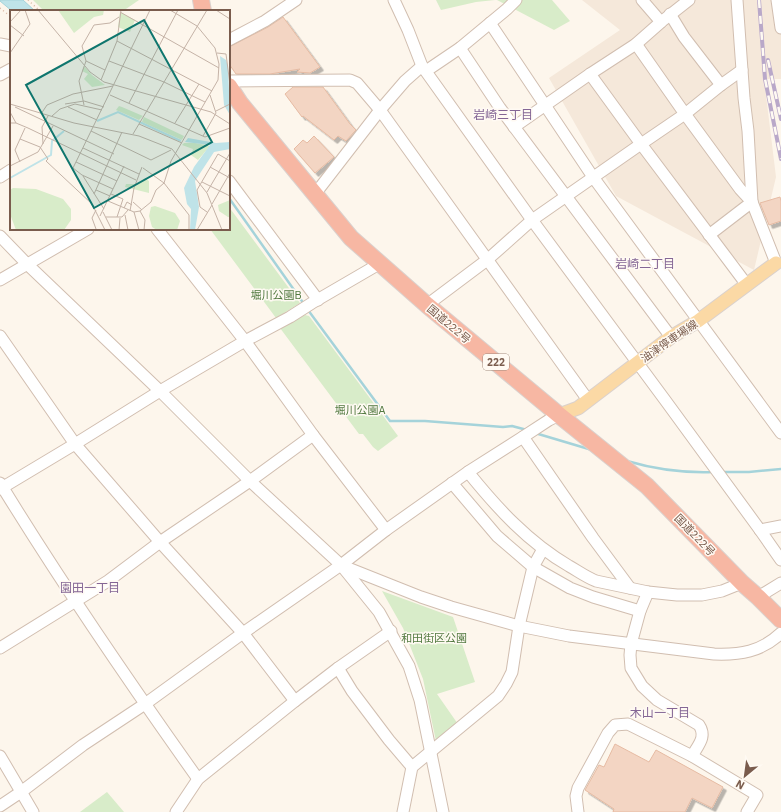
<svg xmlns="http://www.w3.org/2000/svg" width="781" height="812" font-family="'IBM Plex Sans','Noto Sans JP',sans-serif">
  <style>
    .residential { fill: #f5e8da }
    .green { fill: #d8ecc9 }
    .water { fill: #bfe3e8; stroke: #a5d3da }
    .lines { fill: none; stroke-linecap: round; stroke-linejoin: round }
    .stream { stroke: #a5d3da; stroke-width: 2.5 }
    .building { fill: #f3d5c3; stroke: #e6bba3; filter: url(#shadow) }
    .minor-casing { stroke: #d1beb0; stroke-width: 13 }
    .major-casing { stroke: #dad1cd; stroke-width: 15 }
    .highway-casing { stroke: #dad1cd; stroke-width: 18 }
    .path { stroke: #d9b8a5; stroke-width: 1.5; stroke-dasharray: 1 3; stroke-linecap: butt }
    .minor { stroke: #fff; stroke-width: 11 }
    .major { stroke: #fbd9a5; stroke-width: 13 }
    .highway { stroke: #f7b7a3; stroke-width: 16 }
    .rail-casing { stroke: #b9a8c9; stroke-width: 4 }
    .rail { stroke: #fffaf3; stroke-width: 2.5; stroke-dasharray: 8; stroke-linecap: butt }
    .labels { text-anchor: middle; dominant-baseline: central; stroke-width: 3; stroke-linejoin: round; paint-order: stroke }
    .shield { fill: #fffaf3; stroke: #a28b7f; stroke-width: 1 }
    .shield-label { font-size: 10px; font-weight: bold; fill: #7a5c4d }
    .park-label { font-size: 11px; fill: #537a41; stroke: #fffaf3 }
    .street-label { font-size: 11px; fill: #7a5c4d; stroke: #fffaf3 }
    .neighbourhood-label { font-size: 12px; fill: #846695; stroke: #fffaf3 }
    .inset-river { fill: none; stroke: #bfe3e8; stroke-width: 2 }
    .inset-road { fill: none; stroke: #c5b3a7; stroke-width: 1 }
    .view { fill: #0f766e; fill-opacity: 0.15; stroke: #0f766e; stroke-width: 2 }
    .inset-edge { fill: none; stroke: #7a5c4d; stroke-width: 2 }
  </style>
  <defs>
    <filter id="shadow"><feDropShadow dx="3.5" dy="3.5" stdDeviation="0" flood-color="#0004"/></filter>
  </defs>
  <rect width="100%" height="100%" fill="#fdf6ec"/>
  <!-- residential -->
  <path class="residential" d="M582,0h199v79h-17l12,98 -22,93 -138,-74 -67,-118 71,-48z"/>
  <!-- green -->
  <g class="green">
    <path d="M33,0h106l-16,11h-79z"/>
    <path d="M436,0h59l-19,2 -35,8z"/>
    <path d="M497,0h55l18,21 -16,9z"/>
    <path d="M229,207l71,96 -24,15 -66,-89h19z"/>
    <path d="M305,315l4,1 89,120 -20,15 -5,-4 -10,-13h-4l-79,-106z"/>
    <path d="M382,591l71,26 22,65 -38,12 23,33 -23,19 -14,-67 -20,-51z"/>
    <path d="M107,792l17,20h-44z"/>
  </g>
  <!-- water -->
  <path class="water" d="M0,0h23l12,11h-23l-12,-10z"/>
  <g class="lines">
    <!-- stream -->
    <g class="stream">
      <path d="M229,198l75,106"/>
      <path d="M308,310l82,111h35l78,6 9,-1 15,4"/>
      <path d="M535,433l57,17"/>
      <path d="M627,461c27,8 58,12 86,11"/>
      <path d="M722,472h27l32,-3"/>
    </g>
  </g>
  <!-- building -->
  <g class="building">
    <path d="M283,17l37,50 -10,6 -13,-1 3,-3 -30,5h-34l-7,-10v-17l39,-20z"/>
    <path d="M293,87h30l27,37 6,6 -10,11 -8,-5 -4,4 -31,-24 -1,1 -17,-23z"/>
    <path d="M314,136l20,21 -19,16 -21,-24 9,-9 4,3z"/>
    <path d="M780,197l1,4v20l-12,4 -9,-22z"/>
    <path d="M615,744l34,18 7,-12 67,37 -11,21 -20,-10 -7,14h-72l1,-3 -29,-19 14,-25 5,2z"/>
  </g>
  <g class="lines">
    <!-- minor casing -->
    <g class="minor-casing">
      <g id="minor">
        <path d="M394,0l14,30 14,36 110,154 133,180 95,130 21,30"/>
        <path d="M642,0l19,22"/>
        <path d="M737,0l7,98 4,33 4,71"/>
        <path d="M777,0l4,28"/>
        <path d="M670,14l14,23 37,48"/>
        <path d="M490,23l103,154 188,256"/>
        <path d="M229,40l36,-19 31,-21"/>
        <path d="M0,44l11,2"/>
        <path d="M636,44l49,70 55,75 12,13 24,61"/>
        <path d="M460,48l40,60 171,229"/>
        <path d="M426,71l34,-23 47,-39 9,-9"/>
        <path d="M590,74l51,70 85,113 21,28"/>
        <path d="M0,75l11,-6"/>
        <path d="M229,81l121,-1 7,3 23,27 208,290"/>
        <path d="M514,127l76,-53 46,-30 25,-22 28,-22"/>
        <path d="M0,177l11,-7"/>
        <path d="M229,181l89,119"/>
        <path d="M315,194l65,-84 25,-29 17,-15"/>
        <path d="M157,229l88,112 68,94 73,95"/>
        <path d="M709,235l43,-33"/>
        <path d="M0,236l27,28 133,127 90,90 91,84 38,47 30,54 11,34 23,112"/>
        <path d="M0,280l88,-51"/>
        <path d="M427,305l60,-45 45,-40 109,-76 44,-30 36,-29 21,-15"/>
        <path d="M0,336l75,108 85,98 83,91 52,68"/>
        <path d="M523,437l70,101 37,50"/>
        <path d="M468,472c29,36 60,70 101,94 9,5 17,11 27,15l52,11 29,3h25l20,-4 20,-8"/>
        <path d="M0,483c62,101 129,199 198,296"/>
        <path d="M452,483l45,53 36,31 37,21 23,9 47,14"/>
        <path d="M0,489l75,-45 85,-53 85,-50 45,-24 22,-14 67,-39"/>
        <path d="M760,530l21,-4"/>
        <path d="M343,566l78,31 30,10 68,19 50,10 145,18c26,1 47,-2 67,-21"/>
        <path d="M648,592l-8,19 -9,33 -1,11 1,13 11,18 15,14 42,25c8,12 -1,20 -7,31"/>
        <path d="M758,597l23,-14"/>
        <path d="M0,648l108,-67 52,-39 90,-61 63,-46"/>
        <path d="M338,668l14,23 37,49 23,27"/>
        <path d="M0,756l33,56"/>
        <path d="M0,806l21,-14 62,-47 62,-41 98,-71 98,-68 45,-35 82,-58 55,-35 26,-17 10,-5"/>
        <path d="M176,812l22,-33 97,-78 43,-33 53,-37"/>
        <path d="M403,812l9,-45 86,-71 8,-12 6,-12 7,-46 14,-59 10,-18"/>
        <path d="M578,812l-2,-16 2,-8 30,-55 7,-8 13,-1 64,32 65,39 -10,17"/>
      </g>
    </g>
    <!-- major casing -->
    <g class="major-casing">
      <path id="major" d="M559,415l19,-7 59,-45 34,-26 27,-16 78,-58"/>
    </g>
    <!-- highway casing -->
    <g class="highway-casing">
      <g id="highway">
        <path d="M201,0l2,11"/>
        <path d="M229,86l11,17 111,135 76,67 132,110 88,71 95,97 16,14 23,23"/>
      </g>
    </g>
    <!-- path -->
    <g class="path">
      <path d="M28,0l12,11"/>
      <path d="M0,8l11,9"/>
    </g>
    <!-- minor -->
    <use href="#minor" class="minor"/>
    <!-- major -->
    <use href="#major" class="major"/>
    <!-- highway -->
    <use href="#highway" class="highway"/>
    <!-- rail casing -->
    <g class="rail-casing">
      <g id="rail">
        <path d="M759,0l6,79 16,80"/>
        <path d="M768,60l13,59"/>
      </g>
    </g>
    <!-- rail -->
    <use href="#rail" class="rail"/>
  </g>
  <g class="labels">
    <!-- shield labels -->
    <rect class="shield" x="483" y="354" width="26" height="16" rx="3"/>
    <g class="shield-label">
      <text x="496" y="362">222</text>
    </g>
    <!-- park labels -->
    <g class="park-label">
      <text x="276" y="295">堀川公園B</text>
      <text x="360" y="410">堀川公園A</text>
      <text x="434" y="638">和田街区公園</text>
    </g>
    <!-- street labels -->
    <g class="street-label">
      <text transform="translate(449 324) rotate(40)">国道222号</text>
      <text transform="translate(669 341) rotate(-34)">油津停車場線</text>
      <text transform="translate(695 535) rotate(46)">国道222号</text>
    </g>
    <!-- neighbourhood labels -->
    <g class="neighbourhood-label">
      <text x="503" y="114">岩崎三丁目</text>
      <text x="645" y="263">岩崎二丁目</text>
      <text x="90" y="587">園田一丁目</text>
      <text x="660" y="712">木山一丁目</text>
    </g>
  </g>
  <!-- overview -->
  <g transform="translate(10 10)">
    <rect width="220" height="220" fill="#fdf6ec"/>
    <path d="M48,0h46l-1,5 -9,2 -20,16zM110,2l15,8 -5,12 -12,-5zM74,56l8,9 13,10 -13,2 -8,-8 4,-5 -6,-3zM109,96l3,1 21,9 -4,4 -23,-10zM134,107l40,19 -2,4 -40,-18zM174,133h11l15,3 -12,14 -7,-5 2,-6 -11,-4zM135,168l4,3v12l-24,-6 1,-3h11zM3,178l23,1 27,10 8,10v11l-7,10h-48l-6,-16v-24zM220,190v17h-2l-9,-6 -1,-6zM145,196l20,7 5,8 -3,9h-20l-5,-3 -3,-11 2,-9z" fill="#d8ecc9"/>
    <path d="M210,46l6,4 2,6 2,49 -6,-10zM178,128l28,5 14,-1v7l-16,3 -19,29 4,26 -4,23h-5l1,-21 -4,-5 -3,-16 10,-21 16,-22 -25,-3z" fill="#bfe3e8"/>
    <path class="inset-river" d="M87,111l21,-9 63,29M0,168l41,-23 1,-14 12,-10"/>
    <path class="inset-road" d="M28,0l52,62 14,10 107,30 19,12M206,0l14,9M110,2l99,56M0,12l11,-12M0,15l14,11M107,31l95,50M0,43l20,-29 -5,-14M207,43l9,1 4,31M76,51l19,9M99,51l55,21 41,20M91,70l16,-39 4,-31M100,85l95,42 25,-9M119,93l49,-93M0,94l64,19 65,13 33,13 35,44 15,37M55,94l19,-3 20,6M74,95l-5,-24 7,-20 -4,-15 12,-21 16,-2 9,-6M5,97l99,47M58,97l29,13M206,101l14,-7M0,102l6,11M31,104l6,-9 26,-11 40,-8M42,106l8,-7 15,-5 27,6M0,113h6l12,5 108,52M165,113l24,-39M129,114l43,19M83,117l57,-117M81,121l60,29 20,-10M123,124l74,-124M193,126l13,-23 -6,-18M10,129l20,8 8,12 -2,2 46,43 13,26M33,134l-1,-17 6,-11M73,138l56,26M10,152l-5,-12 10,-22M66,152l41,19M0,156l28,-14 15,-26M200,157l20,11M63,158l9,7 31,14M63,158l20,-41M133,158l21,15 25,32v15M73,166l21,33M192,172l28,14M86,180l14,6M197,182l23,-39M84,184l28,-62M101,184l12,5 -6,18M98,191l26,11 6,-1 11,-9 5,-12 8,-7 7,-22 47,-81 1,-16 -4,-16 -18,-22 -27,-16M123,192l9,8M202,194l18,-31M114,198l3,-6 5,3M86,200l-4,8 4,11M120,201l4,-23 8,-21M130,201l5,9 -1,10M93,202l9,18M124,202l5,18M197,202l-7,-5 -3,-17 21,-36 12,7M115,205l3,15M90,206l24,-50M96,207h16l6,-7M109,220l1,-12M187,220l15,-25"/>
    <path class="view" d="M134,10l68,122 -118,66 -68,-123z"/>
    <rect width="220" height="220" class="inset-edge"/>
  </g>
  <!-- north arrow -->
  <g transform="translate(745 776) rotate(209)" stroke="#fffaf3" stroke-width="3" paint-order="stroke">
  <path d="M0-3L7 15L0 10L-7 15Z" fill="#7a5c4d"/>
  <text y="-6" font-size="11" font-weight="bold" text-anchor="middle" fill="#7a5c4d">N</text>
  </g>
</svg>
